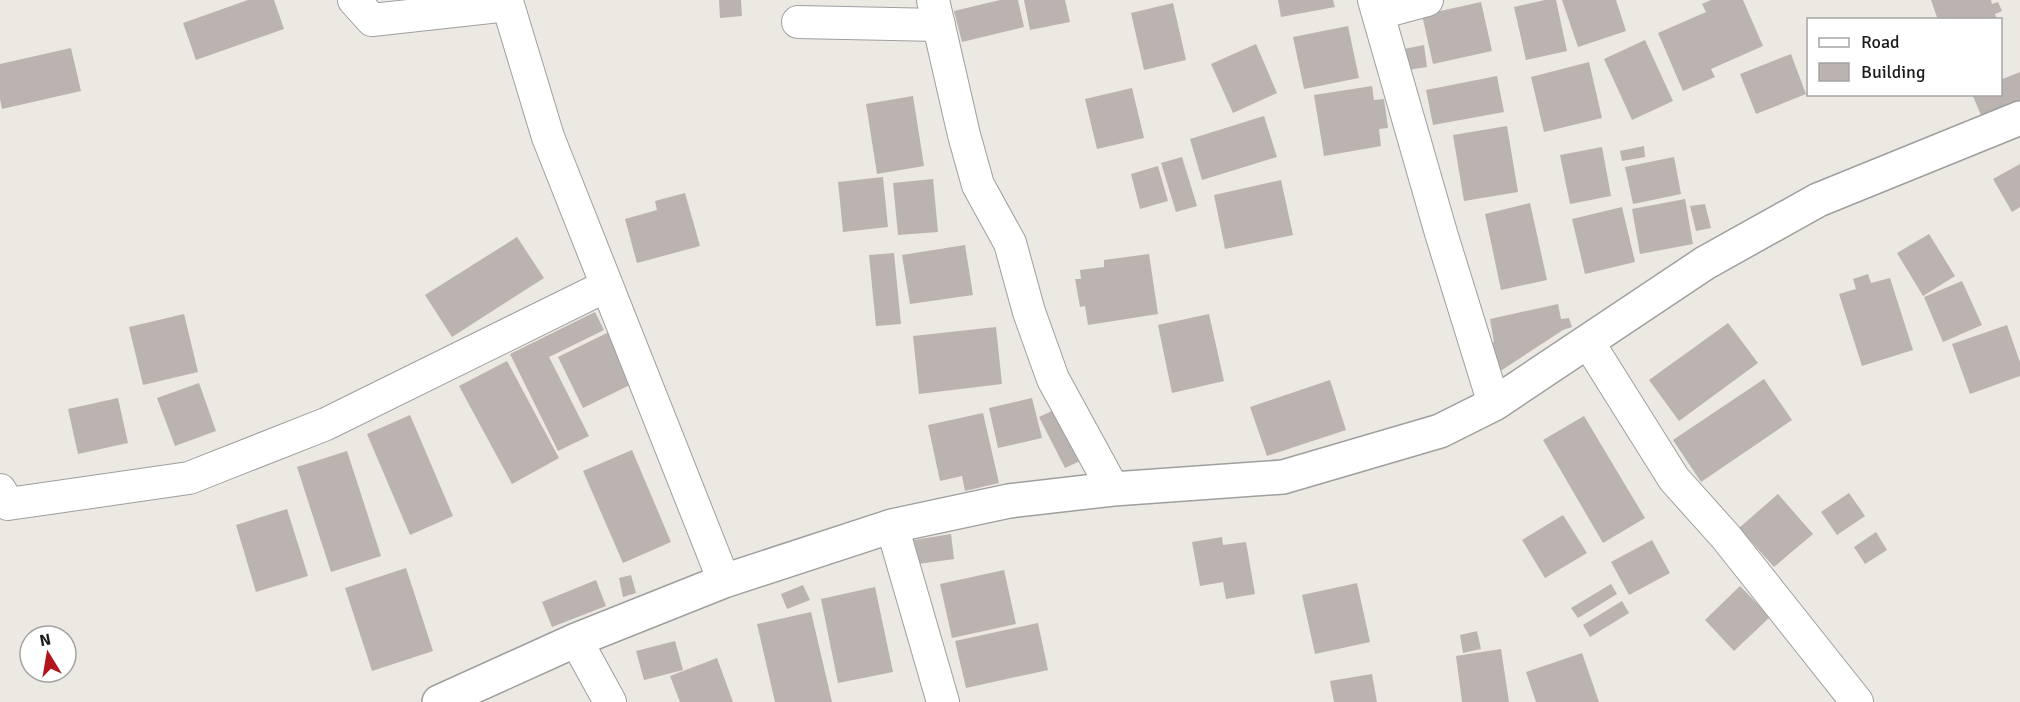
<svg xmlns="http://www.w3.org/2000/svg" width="2020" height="702" font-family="Signika,sans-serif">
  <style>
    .building { fill: #bbb3af }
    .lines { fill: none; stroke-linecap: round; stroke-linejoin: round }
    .minor-casing { stroke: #9f9f9f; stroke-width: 34 }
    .tertiary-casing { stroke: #9f9f9f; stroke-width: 36 }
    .minor { stroke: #fff; stroke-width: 32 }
    .tertiary { stroke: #fff; stroke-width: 33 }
  </style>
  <rect width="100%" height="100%" fill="#ece8e2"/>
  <!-- building -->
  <g class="building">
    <path d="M248,0h26l10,29 -88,31 -13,-37z"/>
    <path d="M719,0h22l1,16 -22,2z"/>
    <path d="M1000,0h18l6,27 -62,15 -8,-31z"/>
    <path d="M1024,0h41l5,22 -40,8z"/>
    <path d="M1278,0h55l2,7 -54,10z"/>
    <path d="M1545,0h11l11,51 -41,9 -12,-53z"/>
    <path d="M1562,0h54l10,31 -48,16z"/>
    <path d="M1711,0h32l20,46 -52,23 4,8 -32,14 -25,-58 48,-21 -4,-8z"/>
    <path d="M1931,0h60l1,4 6,-2 4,9 -7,3 2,6h-59z"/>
    <path d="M1481,2l11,49 -59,13 -11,-49z"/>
    <path d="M1173,3l13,57 -42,10 -13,-57z"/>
    <path d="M1348,26l11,52 -55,11 -11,-52z"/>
    <path d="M1645,40l28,61 -41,19 -28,-61z"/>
    <path d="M1256,44l21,49 -44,20 -22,-49z"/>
    <path d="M1424,45l3,22 -19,3 -4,-21z"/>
    <path d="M71,48l10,43 -79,18 -2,-10v-35z"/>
    <path d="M1791,54l15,40 -50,20 -16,-40z"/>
    <path d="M1589,62l13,56 -58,14 -13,-55z"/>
    <path d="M2020,72v35l-36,15 -12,-28h28v-14z"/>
    <path d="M1497,76l7,36 -71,13 -7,-35z"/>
    <path d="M1372,86l2,14 10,-1 4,29 -9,1 2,17 -57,10 -10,-61z"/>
    <path d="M1132,88l12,50 -47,11 -12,-50z"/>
    <path d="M913,96l11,70 -47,8 -11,-70z"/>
    <path d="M1264,116l13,41 -75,23 -12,-41z"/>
    <path d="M1507,126l11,66 -54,9 -11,-66z"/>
    <path d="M1644,146l1,11 -23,4 -2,-10z"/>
    <path d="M1602,147l9,49 -41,8 -10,-49z"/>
    <path d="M1182,157l15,49 -21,6 -15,-49z"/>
    <path d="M1674,157l7,37 -48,10 -8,-37z"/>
    <path d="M2020,164v43l-8,5 -19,-33z"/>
    <path d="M1158,166l10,35 -28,8 -9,-35z"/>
    <path d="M883,177l5,50 -45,5 -5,-50z"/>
    <path d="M933,179l5,53 -40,3 -5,-52z"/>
    <path d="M1281,180l12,55 -68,14 -11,-54z"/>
    <path d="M685,193l15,53 -63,17 -12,-44 32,-9 -2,-9z"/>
    <path d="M1685,199l8,45 -53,10 -8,-45z"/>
    <path d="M1530,203l17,77 -46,10 -16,-76z"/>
    <path d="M1705,204l6,24 -15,3 -6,-25z"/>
    <path d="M1622,207l13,55 -50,12 -13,-55z"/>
    <path d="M1929,234l26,42 -32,20 -26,-43z"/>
    <path d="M517,237l27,41 -92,59 -27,-42z"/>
    <path d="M965,245l8,50 -63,9 -8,-49z"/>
    <path d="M894,253l7,71 -25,2 -7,-71z"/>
    <path d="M1149,254l9,60 -70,11 -3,-19 -5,1 -5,-28h6l-1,-9 24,-3v-7z"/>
    <path d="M1868,274l3,9 19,-5 23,72 -51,16 -23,-72 17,-5 -3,-10z"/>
    <path d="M1962,281l20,44 -39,17 -19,-45z"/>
    <path d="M1558,304l3,15 8,-1 3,9 -9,3 -64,42 -8,-29 3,-1 -4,-23z"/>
    <path d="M595,312l9,18 -55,27 40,79 -31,15 -48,-97z"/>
    <path d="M184,314l14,58 -55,13 -14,-58z"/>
    <path d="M1209,314l15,67 -52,12 -14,-68z"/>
    <path d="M1728,323l30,40 -79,58 -30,-41z"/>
    <path d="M2007,325l13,37v14l-50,18 -18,-50z"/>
    <path d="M996,327l6,57 -83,10 -6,-58z"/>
    <path d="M609,332l25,51 -51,25 -25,-51z"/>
    <path d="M507,361l52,97 -47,26 -53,-98z"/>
    <path d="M1764,379l28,41 -91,62 -28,-42z"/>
    <path d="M1330,380l16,50 -79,26 -17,-49z"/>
    <path d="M199,383l17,48 -41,15 -18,-48z"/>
    <path d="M118,398l10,45 -50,11 -10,-45z"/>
    <path d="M1032,398l10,40 -44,10 -9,-40z"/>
    <path d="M1054,410l26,51 -15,7 -26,-51z"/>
    <path d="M983,413l16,70 -34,8 -3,-15 -22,5 -12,-56z"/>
    <path d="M410,415l43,101 -43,19 -43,-101z"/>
    <path d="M1584,416l61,102 -42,25 -60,-103z"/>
    <path d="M632,450l39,92 -48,21 -40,-92z"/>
    <path d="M347,451l34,105 -50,16 -34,-105z"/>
    <path d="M1849,493l16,23 -28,19 -16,-23z"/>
    <path d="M1778,494l35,40 -39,33 -35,-39z"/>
    <path d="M287,509l21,67 -52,16 -20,-67z"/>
    <path d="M1563,515l24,38 -42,25 -23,-38z"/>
    <path d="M1876,532l11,18 -22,14 -11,-17z"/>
    <path d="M951,534l3,25 -36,5 -4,-24z"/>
    <path d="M1222,537l1,8 23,-3 9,52 -29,5 -3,-17 -23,4 -8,-44z"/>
    <path d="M1652,540l18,33 -41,22 -18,-33z"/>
    <path d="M406,568l27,83 -61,20 -27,-83z"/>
    <path d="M1004,570l12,54 -64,14 -12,-54z"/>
    <path d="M631,575l5,18 -13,4 -4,-19z"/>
    <path d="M596,580l10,26 -54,21 -10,-25z"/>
    <path d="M1357,583l13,59 -55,12 -13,-59z"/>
    <path d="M1611,584l6,10 -39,24 -7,-10z"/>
    <path d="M803,585l7,15 -23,9 -6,-15z"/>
    <path d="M1740,586l30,31 -36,34 -29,-31z"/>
    <path d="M875,587l18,85 -55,11 -17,-84z"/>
    <path d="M1622,601l7,12 -39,24 -7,-12z"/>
    <path d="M811,612l21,90h-57l-18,-78z"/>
    <path d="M1038,623l10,47 -82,18 -11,-47z"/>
    <path d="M1477,631l4,18 -18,4 -3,-18z"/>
    <path d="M675,641l8,29 -39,10 -8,-29z"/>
    <path d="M1501,649l8,53h-47l-6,-46z"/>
    <path d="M1582,653l17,49h-63l-10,-30z"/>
    <path d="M717,658l16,44h-53l-10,-26z"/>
    <path d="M1372,674l5,28h-43l-4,-21z"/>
  </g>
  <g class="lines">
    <!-- minor casing -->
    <g class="minor-casing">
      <g id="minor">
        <path d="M354,0l18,20 136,-15 40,132 176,444"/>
        <path d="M933,0l31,135 14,50 32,58 19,69 24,67 60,110"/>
        <path d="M1374,0l67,233 53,171"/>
        <path d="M1379,13l48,-13"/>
        <path d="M798,22l141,3"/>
        <path d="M1588,342l86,137 52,58 131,165"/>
        <path d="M0,490l8,14 181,-26 137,-54 280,-138"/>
        <path d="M892,526l51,176"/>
        <path d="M576,640l34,62"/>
      </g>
    </g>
    <!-- tertiary casing -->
    <g class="tertiary-casing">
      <path id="tertiary" d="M439,702l137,-62 148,-59 168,-55 117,-25 104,-12 170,-12 157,-46 54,-27 211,-141 113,-63 202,-82"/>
    </g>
    <!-- minor -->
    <use href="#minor" class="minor"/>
    <!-- tertiary -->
    <use href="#tertiary" class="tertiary"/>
  </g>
  <!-- legend -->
  <rect x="1807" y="18" width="195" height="78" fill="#ffffff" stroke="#a4a4a4" stroke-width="1.5"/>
  <rect x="1819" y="38" width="30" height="9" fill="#ffffff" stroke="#a4a4a4" stroke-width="1.5"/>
  <text x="1861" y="48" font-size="18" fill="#1b1b1b">Road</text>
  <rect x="1819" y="63" width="30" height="18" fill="#bbb3af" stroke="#a4a4a4" stroke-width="1.5"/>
  <text x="1861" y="78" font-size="18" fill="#1b1b1b">Building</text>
  <!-- north arrow -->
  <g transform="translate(48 654) rotate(349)"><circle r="28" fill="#ffffff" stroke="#a4a4a4" stroke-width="1.5"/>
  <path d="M0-4.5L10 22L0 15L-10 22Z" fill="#b2141e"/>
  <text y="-9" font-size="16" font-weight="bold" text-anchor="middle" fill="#1b1b1b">N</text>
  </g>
</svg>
